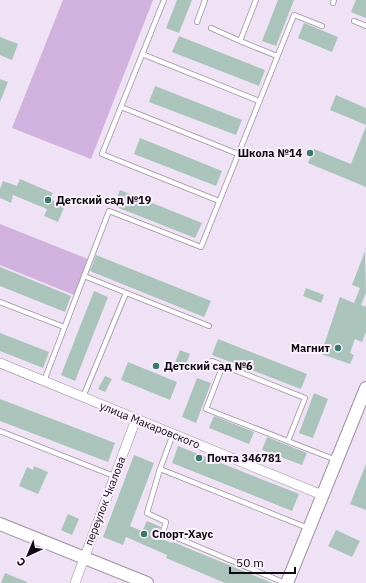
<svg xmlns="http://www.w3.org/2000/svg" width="366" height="583" font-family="'IBM Plex Sans',sans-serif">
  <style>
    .green { fill: #d1b1dd }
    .building { fill: #aac4bc }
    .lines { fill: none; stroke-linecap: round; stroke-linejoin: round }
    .lane-casing { stroke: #9c90a2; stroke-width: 6 }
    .street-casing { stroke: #9c90a2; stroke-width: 10 }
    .secondary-casing { stroke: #9c90a2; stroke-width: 14 }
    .lane { stroke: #fff; stroke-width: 4.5 }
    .street { stroke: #fff; stroke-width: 9 }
    .secondary { stroke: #fff; stroke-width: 12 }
    .poi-dot { fill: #397a6a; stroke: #faf1fd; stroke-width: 1.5 }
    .labels { text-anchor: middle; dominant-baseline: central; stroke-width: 4; stroke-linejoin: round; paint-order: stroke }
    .poi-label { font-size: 11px; font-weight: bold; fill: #0e0910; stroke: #faf1fd; text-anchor: start }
    .street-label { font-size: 11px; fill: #0e0910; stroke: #faf1fd }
  </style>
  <rect width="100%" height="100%" fill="#f0e2f5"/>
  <!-- green -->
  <g class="green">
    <path d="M63,0h90l-62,159 -79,-31z"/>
    <path d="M0,224l88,35 -14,36 -74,-30z"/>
  </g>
  <!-- building -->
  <g class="building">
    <path d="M177,0h15l-13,33 -13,-5z"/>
    <path d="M278,0h16l-18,46 -14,-5z"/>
    <path d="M356,0h10v18l-15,-6z"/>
    <path d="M304,23l34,14 -6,15 -34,-14z"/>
    <path d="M179,36l86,34 -6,16 -87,-34z"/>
    <path d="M0,37l18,7 -6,16 -12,-5z"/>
    <path d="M0,79l8,3 -8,20z"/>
    <path d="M155,86l87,34 -6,15 -87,-33z"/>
    <path d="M336,95l30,13v17l-36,-15z"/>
    <path d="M366,126v61l-58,-24 6,-14 37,15z"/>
    <path d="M140,138l82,33 -6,15 -82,-32z"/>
    <path d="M20,179l33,14 -3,6 15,6 -7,17 -14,-6 3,-7 -34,-14 -2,8 -11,-5v-9l3,-8 14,5z"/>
    <path d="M120,190l82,33 -7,15 -81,-32z"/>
    <path d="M365,251l1,42 -5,12 5,2v25l-4,10 -7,-3 -5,14 4,2 -4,9 -29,-10 19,-57 14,6 6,-15 -8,-3z"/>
    <path d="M96,255l115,46 -7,16 -114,-46z"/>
    <path d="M0,267l71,29 -6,16 -65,-26z"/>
    <path d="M306,288l18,7 -3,8 -18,-7z"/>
    <path d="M94,291l14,6 -33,84 -14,-6z"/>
    <path d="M0,333l49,19 -6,16 -43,-17z"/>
    <path d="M218,339l89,35 -6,15 -89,-34z"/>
    <path d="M180,350l10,4 -6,15 -10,-4z"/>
    <path d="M128,362l49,20 -7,18 -49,-20z"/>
    <path d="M105,376l7,3 -7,13 -7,-3z"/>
    <path d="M197,378l14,5 -15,40 -14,-6z"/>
    <path d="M314,393l14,6 -15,39 -14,-5z"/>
    <path d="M0,399l115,44 -7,19 -108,-41z"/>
    <path d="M214,416l40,16 -5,12 -40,-16z"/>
    <path d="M267,437l40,16 -5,12 -40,-15z"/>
    <path d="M178,446l121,48 -7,17 -120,-48z"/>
    <path d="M134,455l20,8 -24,63 12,5 5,-10 14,6 -4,10 15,6 1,-1 99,41h-47l-59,-25 1,-3 -41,-18 -3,8 -20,-8z"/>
    <path d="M366,464v46l-16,-6z"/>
    <path d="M34,466l14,6 -10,22 -19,-8 8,-19 6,3z"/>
    <path d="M68,514l11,5 -7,16 -11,-5z"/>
    <path d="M336,530l24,11 -8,16 -24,-11z"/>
    <path d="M5,573l22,9v1h-26z"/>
  </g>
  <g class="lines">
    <!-- lane casing -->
    <g class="lane-casing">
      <g id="lane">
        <path d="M164,0l-62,154 117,47"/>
        <path d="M256,0l-16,41 37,15"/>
        <path d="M333,3l1,-3"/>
        <path d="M354,21l12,5"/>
        <path d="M197,22l8,-22"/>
        <path d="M211,28l29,13"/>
        <path d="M142,54l117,47"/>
        <path d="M121,107l117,47"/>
        <path d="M84,276l125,50"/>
        <path d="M0,302l64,25"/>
        <path d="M212,361l93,37 -17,43"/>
        <path d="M223,365l-17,44 130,51"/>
        <path d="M44,381l65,-170 92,36 93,-232 28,11"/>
        <path d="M83,397l43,-104"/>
        <path d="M0,431l114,45"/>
        <path d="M173,434l-13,35 -13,44 19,9 -3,10 122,51"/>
        <path d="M160,469l148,59"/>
      </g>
    </g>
    <!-- street casing -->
    <g class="street-casing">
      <g id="street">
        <path d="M0,363l322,132"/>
        <path d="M75,583l61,-164"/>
      </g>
    </g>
    <!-- secondary casing -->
    <g class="secondary-casing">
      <g id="secondary">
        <path d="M0,524l147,59"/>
        <path d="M287,583l79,-195"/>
      </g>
    </g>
    <!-- lane -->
    <use href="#lane" class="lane"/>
    <!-- street -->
    <use href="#street" class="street"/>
    <!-- secondary -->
    <use href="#secondary" class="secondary"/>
  </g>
  <!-- markers -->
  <g class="poi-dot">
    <circle cx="310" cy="153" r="4"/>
    <circle cx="48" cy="200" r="4"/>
    <circle cx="338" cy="348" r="4"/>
    <circle cx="156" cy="366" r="4"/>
    <circle cx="199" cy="458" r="4"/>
    <circle cx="144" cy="534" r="4"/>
  </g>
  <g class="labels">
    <!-- poi labels -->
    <g class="poi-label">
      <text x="302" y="153" text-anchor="end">Школа №14</text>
      <text x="56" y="200">Детский сад №19</text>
      <text x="330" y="348" text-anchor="end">Магнит</text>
      <text x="164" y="366">Детский сад №6</text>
      <text x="207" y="458">Почта 346781</text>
      <text x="152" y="534">Спорт-Хаус</text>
    </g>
    <!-- street labels -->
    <g class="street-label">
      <text transform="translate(150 425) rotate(22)">улица Макаровского</text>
      <text transform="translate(105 501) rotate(-69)">переулок Чкалова</text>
    </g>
  </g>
  <!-- north arrow -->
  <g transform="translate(28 555) rotate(224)" stroke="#faf1fd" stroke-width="3" paint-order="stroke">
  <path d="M0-3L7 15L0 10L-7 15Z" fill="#0e0910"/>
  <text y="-6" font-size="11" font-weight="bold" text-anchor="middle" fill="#0e0910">С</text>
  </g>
  <!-- scale -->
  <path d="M230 567v6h65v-6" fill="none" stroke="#0e0910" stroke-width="2"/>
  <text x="236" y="567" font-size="12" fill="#0e0910" stroke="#faf1fd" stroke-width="3" paint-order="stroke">50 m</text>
</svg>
